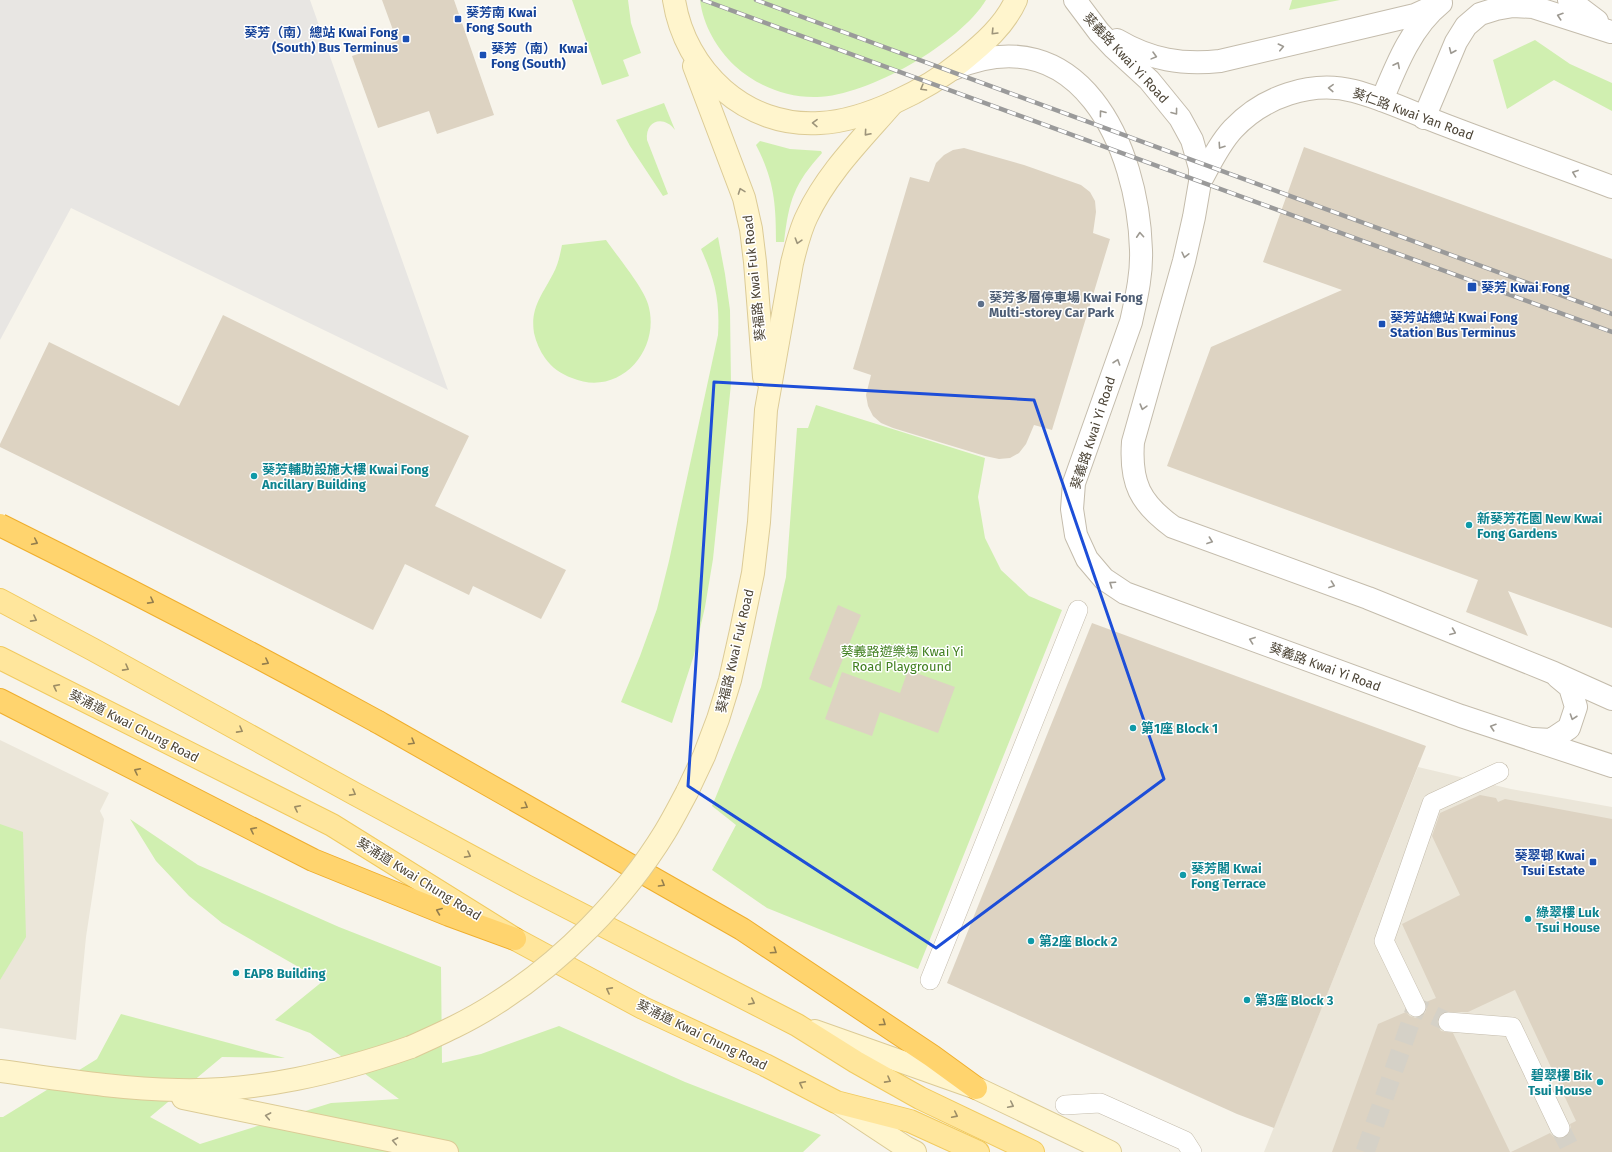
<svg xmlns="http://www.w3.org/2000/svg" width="1612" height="1152" font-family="'Fira Sans','Noto Sans TC',sans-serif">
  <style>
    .residential { fill: #ebe6d9 }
    .green { fill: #d0efb0 }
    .parking { fill: #e8e6e3 }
    .building { fill: #ddd3c2 }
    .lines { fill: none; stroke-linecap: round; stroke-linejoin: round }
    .pedestrian-tunnel { stroke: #d5d1c7; stroke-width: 19; stroke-dasharray: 19 10; stroke-linecap: butt }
    .pedestrian-casing { stroke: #c4bcac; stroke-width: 20 }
    .minor-casing { stroke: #c4bcac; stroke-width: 24 }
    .tertiary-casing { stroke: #c4bcac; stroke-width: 24 }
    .secondary-casing { stroke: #dccb96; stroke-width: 24 }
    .primary-casing { stroke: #f1ca5f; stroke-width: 24 }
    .motorway-casing { stroke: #efae2d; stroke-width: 24 }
    .pedestrian { stroke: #fff; stroke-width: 19 }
    .minor { stroke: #fff; stroke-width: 22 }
    .tertiary { stroke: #fff; stroke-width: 22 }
    .secondary { stroke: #fff5cd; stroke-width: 22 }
    .primary { stroke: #ffe69c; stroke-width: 22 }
    .motorway { stroke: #ffd46e; stroke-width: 22 }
    .rail-casing { stroke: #9a9a9a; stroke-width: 4.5 }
    .rail { stroke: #fff; stroke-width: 3; stroke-dasharray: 9; stroke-linecap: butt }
    .secondary-bridge-casing { stroke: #dccb96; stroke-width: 24; stroke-linecap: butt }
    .motorway-bridge-casing { stroke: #efae2d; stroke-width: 24; stroke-linecap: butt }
    .secondary-bridge { stroke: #fff5cd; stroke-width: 22 }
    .motorway-bridge { stroke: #ffd46e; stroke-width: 22 }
    .oneway { stroke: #9d9991 }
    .oneway2 { stroke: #9d947a }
    .oneway3 { stroke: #947e4d }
    .oneway4 { stroke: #9d8d64 }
    .marked { fill: none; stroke: #1d4ed8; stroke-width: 3; stroke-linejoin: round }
    .transit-dot { fill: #1a4fb4; stroke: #fff; stroke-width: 1.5 }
    .service-dot { fill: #5c6f8a; stroke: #fff; stroke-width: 1.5 }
    .culture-dot { fill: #0f9aa8; stroke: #fff; stroke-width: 1.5 }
    .labels { text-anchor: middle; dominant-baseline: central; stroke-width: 3; stroke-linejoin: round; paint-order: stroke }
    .transit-label { font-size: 13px; font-weight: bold; fill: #164399; stroke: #fff; text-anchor: start }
    .street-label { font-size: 13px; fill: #4d4537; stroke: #fff }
    .service-label { font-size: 13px; font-weight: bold; fill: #4e5e75; stroke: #fff; text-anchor: start }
    .culture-label { font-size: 13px; font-weight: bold; fill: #0d838f; stroke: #fff; text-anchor: start }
    .park-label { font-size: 13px; fill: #428121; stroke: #fff }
  </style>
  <rect width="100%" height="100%" fill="#f7f4eb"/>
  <!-- residential -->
  <g class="residential">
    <path d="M0,740l109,53 -9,18 4,8 -18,118 -10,103 -76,-12z"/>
    <path d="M1418,767l93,22 101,18v345h-348z"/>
  </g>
  <!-- green -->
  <g class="green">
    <path d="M572,0h56l3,23 10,30 -18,7 6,16 -27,9z"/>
    <path d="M700,0h286c-26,43 -118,96 -169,97 -30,1 -60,-11 -82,-31 -18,-17 -32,-41 -35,-66z"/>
    <path d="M1292,0h48l-51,10z"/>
    <path d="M1535,40l35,24 42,19v28l-58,-31 -47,29 -14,-49z"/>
    <path d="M664,103l11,27c-11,-15 -30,-10 -28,10l21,54 -5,2 -33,-50 -14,-26z"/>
    <path d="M760,141l30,8 31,2 1,2c-28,31 -33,47 -38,89h-8c0,-39 -2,-62 -20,-97z"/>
    <path d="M718,237l7,37 5,36 1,74 -18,175 -8,48 -11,48 -22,68 -51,-21 19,-46 17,-47 12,-48 49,-226c2,-35 -3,-55 -17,-86z"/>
    <path d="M606,240c11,16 37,47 42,64 14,46 -29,94 -76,74 -11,-4 -20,-10 -27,-20 -5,-7 -9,-16 -11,-25 -4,-25 8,-38 19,-59 5,-9 7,-19 9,-29z"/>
    <path d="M816,405l169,53 -7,39 7,41 16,32 28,26 33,14 -144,359 -151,-61 -55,-38 24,-45 -24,-19 49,-119 25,-110 11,-149h11z"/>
    <path d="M130,819l68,46 141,62 102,40 1,96 39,-9 78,-28 126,56 136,53 -18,17h-803v-35h3l94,-58 24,-45 164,44 -63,-1 -72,60 50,27 131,-41 68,-4 -89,-66 -35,-13 48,-39 -101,-58 -33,-27 -33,-35z"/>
    <path d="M0,824l23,8 3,105 -26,43z"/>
  </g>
  <!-- parking -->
  <path class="parking" d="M0,0h310l138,390 -377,-182 -71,132z"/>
  <!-- building -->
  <g class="building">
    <path d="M382,0h72l40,115 -57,19 -8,-23 -51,17 -26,-72 45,-15z"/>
    <path d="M1304,147l308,112v369l-104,-37 20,45 -62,-24 12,-32 -311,-114 44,-119 131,-57 -79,-28z"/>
    <path d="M964,148l60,17 57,20 9,7 5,9 1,11 -3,21 17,6 -58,191 -18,-5 -8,19 -7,9 -9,5 -11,1 -14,-3 -92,-28 -12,-5 -8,-7 -5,-10 -2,-11 5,-20 -18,-6 57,-192 19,5 7,-19 8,-8 9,-5z"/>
    <path d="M223,315l246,121 -34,70 131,64 -25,49 -68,-33 -4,9 -64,-31 -32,66 -373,-183v-3l49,-102 130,64z"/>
    <path d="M838,605l23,10 -30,73 -22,-9z"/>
    <path d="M1092,623l334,123 -152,382 -37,-14 -290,-131z"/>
    <path d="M908,670l47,17 -17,46 -58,-21 -8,24 -47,-17 17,-47 58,21z"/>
    <path d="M1480,795l16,3 2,4 7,-3 107,20v333h-101l39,-19 4,4 5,2 5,-1 5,-4 2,-5 -1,-5 6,-3 -61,-131 -47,22h-24l-5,4 -2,6 1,4 3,5 12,2 57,119h-178l46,-128 28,-12 4,4 6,2 4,-1 5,-4 2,-6 -1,-5 10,-4 -34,-74 58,-29 -28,-59 8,-23z"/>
  </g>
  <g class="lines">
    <!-- pedestrian-tunnel -->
    <g class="pedestrian-tunnel">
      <path d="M1560,1128l12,24"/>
      <path d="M1365,1152l51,-145 32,15"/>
    </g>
    <!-- pedestrian casing -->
    <g class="pedestrian-casing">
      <g id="pedestrian">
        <path d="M930,980l148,-370"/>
        <path d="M1416,1007l-32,-66 48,-138 67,-31"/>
        <path d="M1448,1022l64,5 48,101"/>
        <path d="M1065,1105l35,-2 85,38 7,11"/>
      </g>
    </g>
    <!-- minor casing -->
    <g class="minor-casing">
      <g id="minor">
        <path d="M1569,0l28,21"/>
        <path d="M1382,100c14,-34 29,-73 59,-97"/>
        <path d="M1424,118l32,-76 10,-16 14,-12 16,-5 17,-3 20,1 78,25"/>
      </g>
    </g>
    <!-- tertiary casing -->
    <g class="tertiary-casing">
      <g id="tertiary">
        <path d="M1075,0l24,32 15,16 35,32 31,38 12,22 8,28v14l-6,35 -10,44 -51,181c-3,41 7,61 40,85l195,71 186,75 58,26"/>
        <path d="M1117,40c34,20 65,25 103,21l195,-46 24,-11"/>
        <path d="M953,69c126,-54 185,77 188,181 1,25 -5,49 -10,72l-57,161 -2,26 4,26 11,24 17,20 21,14 336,123 151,50"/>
        <path d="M1200,182c10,-18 19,-38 33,-53 30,-32 78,-49 121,-38 31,8 61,23 91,34 55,21 111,41 167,62"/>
        <path d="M1533,739l18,1 18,-12 7,-21 -6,-20 -12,-10"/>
      </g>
    </g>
    <!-- secondary casing -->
    <g class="secondary-casing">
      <g id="secondary">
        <path d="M674,0c11,71 72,128 146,123 45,-2 107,-33 142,-62 21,-17 43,-36 54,-61"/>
        <path d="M694,66l50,132 7,31 4,33 9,115"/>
        <path d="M687,792l17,-36 14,-37 12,-39 11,-49 12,-58 6,-51 7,-112 26,-147c4,-16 8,-33 15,-47 20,-43 55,-77 86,-113"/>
        <path d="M815,1031l161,57 134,64"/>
        <path d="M0,1071c59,8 118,18 178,19 80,2 158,-17 233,-43"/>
        <path d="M183,1098l264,54"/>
        <path d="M840,1104l65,43 10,5"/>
      </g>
    </g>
    <!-- primary casing -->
    <g class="primary-casing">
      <g id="primary">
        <path d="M0,600l92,49 263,145 171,92 271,139 59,37 64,36 113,54"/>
        <path d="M0,658l332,167 183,114 128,69 122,57 71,37 74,19 68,31"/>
      </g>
    </g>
    <!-- motorway casing -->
    <g class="motorway-casing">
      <g id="motorway">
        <path d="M0,700l313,160 136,55 66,24"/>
        <path d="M378,722l364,207 190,127 44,32"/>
      </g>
    </g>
    <!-- pedestrian -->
    <use href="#pedestrian" class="pedestrian"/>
    <!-- minor -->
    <use href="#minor" class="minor"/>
    <!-- tertiary -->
    <use href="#tertiary" class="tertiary"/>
    <!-- secondary -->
    <use href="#secondary" class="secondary"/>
    <!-- primary -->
    <use href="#primary" class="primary"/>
    <!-- motorway -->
    <use href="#motorway" class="motorway"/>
    <!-- rail casing -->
    <g class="rail-casing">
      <g id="rail">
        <path d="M703,0l909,332"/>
        <path d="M756,0l856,314"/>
      </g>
    </g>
    <!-- rail -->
    <use href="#rail" class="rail"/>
    <!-- secondary-bridge casing -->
    <g class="secondary-bridge-casing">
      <path id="secondary-bridge" d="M411,1047c29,-13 58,-26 84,-43 67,-42 129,-105 170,-172 8,-13 15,-27 22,-40"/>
    </g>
    <!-- motorway-bridge casing -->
    <g class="motorway-bridge-casing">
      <path id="motorway-bridge" d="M0,525c127,63 254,129 378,197"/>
    </g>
    <!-- secondary-bridge -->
    <use href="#secondary-bridge" class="secondary-bridge"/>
    <!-- motorway-bridge -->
    <use href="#motorway-bridge" class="motorway-bridge"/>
  </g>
  <!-- one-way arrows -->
  <defs><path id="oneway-chevron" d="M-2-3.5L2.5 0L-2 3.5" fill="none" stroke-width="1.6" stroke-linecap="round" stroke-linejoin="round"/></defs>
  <g class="oneway">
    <use href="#oneway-chevron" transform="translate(1560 16) rotate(-162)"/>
    <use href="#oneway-chevron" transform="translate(1281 47) rotate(-13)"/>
    <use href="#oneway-chevron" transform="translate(1452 51) rotate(113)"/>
    <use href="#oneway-chevron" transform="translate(1154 56) rotate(15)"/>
    <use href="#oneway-chevron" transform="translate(1397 65) rotate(-63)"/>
    <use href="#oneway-chevron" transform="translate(1331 88) rotate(-178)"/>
    <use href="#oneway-chevron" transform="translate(1175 112) rotate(53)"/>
    <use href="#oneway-chevron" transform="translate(1102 113) rotate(-127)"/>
    <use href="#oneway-chevron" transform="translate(1221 146) rotate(124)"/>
    <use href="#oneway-chevron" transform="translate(1575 173) rotate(-160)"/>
    <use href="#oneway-chevron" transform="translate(1140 235) rotate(-94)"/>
    <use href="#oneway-chevron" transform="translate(1185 255) rotate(103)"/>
    <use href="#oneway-chevron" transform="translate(1117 362) rotate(-71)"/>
    <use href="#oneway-chevron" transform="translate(1143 407) rotate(106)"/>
    <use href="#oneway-chevron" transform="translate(1210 541) rotate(20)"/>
    <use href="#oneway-chevron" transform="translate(1112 584) rotate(-146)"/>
    <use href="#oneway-chevron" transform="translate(1332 585) rotate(20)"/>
    <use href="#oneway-chevron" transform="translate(1453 632) rotate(22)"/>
    <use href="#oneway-chevron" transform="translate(1252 640) rotate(-160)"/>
    <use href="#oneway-chevron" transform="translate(1573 717) rotate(109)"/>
    <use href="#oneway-chevron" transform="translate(1493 727) rotate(-162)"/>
  </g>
  <g class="oneway2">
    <use href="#oneway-chevron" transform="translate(994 32) rotate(134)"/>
    <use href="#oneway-chevron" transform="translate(923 88) rotate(150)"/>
    <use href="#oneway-chevron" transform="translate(815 123) rotate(-179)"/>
    <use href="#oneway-chevron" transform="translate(867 133) rotate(131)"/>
    <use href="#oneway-chevron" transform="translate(741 191) rotate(-110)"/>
    <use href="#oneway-chevron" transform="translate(798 241) rotate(107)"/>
    <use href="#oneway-chevron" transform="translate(1011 1105) rotate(26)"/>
    <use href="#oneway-chevron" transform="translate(268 1116) rotate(-169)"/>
    <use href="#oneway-chevron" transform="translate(395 1141) rotate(-169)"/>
  </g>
  <g class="oneway3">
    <use href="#oneway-chevron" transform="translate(35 542) rotate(26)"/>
    <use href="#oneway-chevron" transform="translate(151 601) rotate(28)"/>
    <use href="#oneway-chevron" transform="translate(266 662) rotate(28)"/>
    <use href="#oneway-chevron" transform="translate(412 742) rotate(30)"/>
    <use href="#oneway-chevron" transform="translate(137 771) rotate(-153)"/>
    <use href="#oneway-chevron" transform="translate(525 806) rotate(30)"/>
    <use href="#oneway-chevron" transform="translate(253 830) rotate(-153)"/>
    <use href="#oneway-chevron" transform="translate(662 884) rotate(30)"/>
    <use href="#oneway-chevron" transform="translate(439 911) rotate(-158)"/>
    <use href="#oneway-chevron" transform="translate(774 951) rotate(34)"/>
    <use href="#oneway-chevron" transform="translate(883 1023) rotate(34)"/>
  </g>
  <g class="oneway4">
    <use href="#oneway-chevron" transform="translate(34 619) rotate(28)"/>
    <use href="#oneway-chevron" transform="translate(126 668) rotate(29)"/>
    <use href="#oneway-chevron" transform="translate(56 687) rotate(-153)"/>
    <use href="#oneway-chevron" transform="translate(240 730) rotate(29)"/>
    <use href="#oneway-chevron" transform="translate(353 793) rotate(29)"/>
    <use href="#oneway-chevron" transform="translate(297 808) rotate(-153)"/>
    <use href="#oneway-chevron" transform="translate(468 855) rotate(28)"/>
    <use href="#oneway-chevron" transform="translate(609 990) rotate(-152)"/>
    <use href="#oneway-chevron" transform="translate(752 1002) rotate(27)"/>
    <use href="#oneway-chevron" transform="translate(888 1080) rotate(29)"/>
    <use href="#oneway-chevron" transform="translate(802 1084) rotate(-153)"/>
    <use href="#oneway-chevron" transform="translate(955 1115) rotate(26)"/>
  </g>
  <!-- marked area -->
  <path class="marked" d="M714,382l320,18 130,379 -228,169 -248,-162z"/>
  <!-- markers -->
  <g class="transit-dot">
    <rect x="454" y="15" width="8" height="8" rx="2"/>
    <rect x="402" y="35" width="8" height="8" rx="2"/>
    <rect x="479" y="51" width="8" height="8" rx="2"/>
    <rect x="1467" y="282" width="10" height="10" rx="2"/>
    <rect x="1378" y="320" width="8" height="8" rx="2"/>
    <rect x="1589" y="858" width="8" height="8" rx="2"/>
  </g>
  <circle class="service-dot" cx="981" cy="304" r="4"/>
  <g class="culture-dot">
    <circle cx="254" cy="476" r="4"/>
    <circle cx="1469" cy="525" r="4"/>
    <circle cx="1133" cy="728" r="4"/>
    <circle cx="1183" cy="875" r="4"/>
    <circle cx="1528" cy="919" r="4"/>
    <circle cx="1031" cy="941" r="4"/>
    <circle cx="236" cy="973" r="4"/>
    <circle cx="1247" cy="1000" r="4"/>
    <circle cx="1600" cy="1082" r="4"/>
  </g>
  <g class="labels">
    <!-- transit labels -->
    <g class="transit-label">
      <text x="466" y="12">葵芳南 Kwai<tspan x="466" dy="15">Fong South</tspan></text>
      <text x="398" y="32" text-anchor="end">葵芳（南）總站 Kwai Fong<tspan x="398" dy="15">(South) Bus Terminus</tspan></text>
      <text x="491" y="48">葵芳（南） Kwai<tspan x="491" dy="15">Fong (South)</tspan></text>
      <text x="1481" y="287">葵芳 Kwai Fong</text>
      <text x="1390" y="317">葵芳站總站 Kwai Fong<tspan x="1390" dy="15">Station Bus Terminus</tspan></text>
      <text x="1585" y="855" text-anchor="end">葵翠邨 Kwai<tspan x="1585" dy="15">Tsui Estate</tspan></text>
    </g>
    <!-- street labels -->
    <g class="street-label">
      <text transform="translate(1126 58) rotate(47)">葵義路 Kwai Yi Road</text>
      <text transform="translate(1413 114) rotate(20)">葵仁路 Kwai Yan Road</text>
      <text transform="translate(754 278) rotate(-96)">葵福路 Kwai Fuk Road</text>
      <text transform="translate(1093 433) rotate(-72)">葵義路 Kwai Yi Road</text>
      <text transform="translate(735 651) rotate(-77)">葵福路 Kwai Fuk Road</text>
      <text transform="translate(1325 667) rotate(20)">葵義路 Kwai Yi Road</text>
      <text transform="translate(134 726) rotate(27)">葵涌道 Kwai Chung Road</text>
      <text transform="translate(419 879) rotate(32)">葵涌道 Kwai Chung Road</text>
      <text transform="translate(702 1035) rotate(26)">葵涌道 Kwai Chung Road</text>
    </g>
    <!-- service labels -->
    <g class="service-label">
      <text x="989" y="297">葵芳多層停車場 Kwai Fong<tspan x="989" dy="15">Multi-storey Car Park</tspan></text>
    </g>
    <!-- culture labels -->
    <g class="culture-label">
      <text x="262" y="469">葵芳輔助設施大樓 Kwai Fong<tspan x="262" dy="15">Ancillary Building</tspan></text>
      <text x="1477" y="518">新葵芳花園 New Kwai<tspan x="1477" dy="15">Fong Gardens</tspan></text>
      <text x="1141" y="728">第1座 Block 1</text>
      <text x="1191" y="868">葵芳閣 Kwai<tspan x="1191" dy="15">Fong Terrace</tspan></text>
      <text x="1536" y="912">綠翠樓 Luk<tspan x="1536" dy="15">Tsui House</tspan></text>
      <text x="1039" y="941">第2座 Block 2</text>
      <text x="244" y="973">EAP8 Building</text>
      <text x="1255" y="1000">第3座 Block 3</text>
      <text x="1592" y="1075" text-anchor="end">碧翠樓 Bik<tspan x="1592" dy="15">Tsui House</tspan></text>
    </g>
    <!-- park labels -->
    <g class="park-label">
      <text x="902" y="651">葵義路遊樂場 Kwai Yi<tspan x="902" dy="15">Road Playground</tspan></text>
    </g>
  </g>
</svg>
